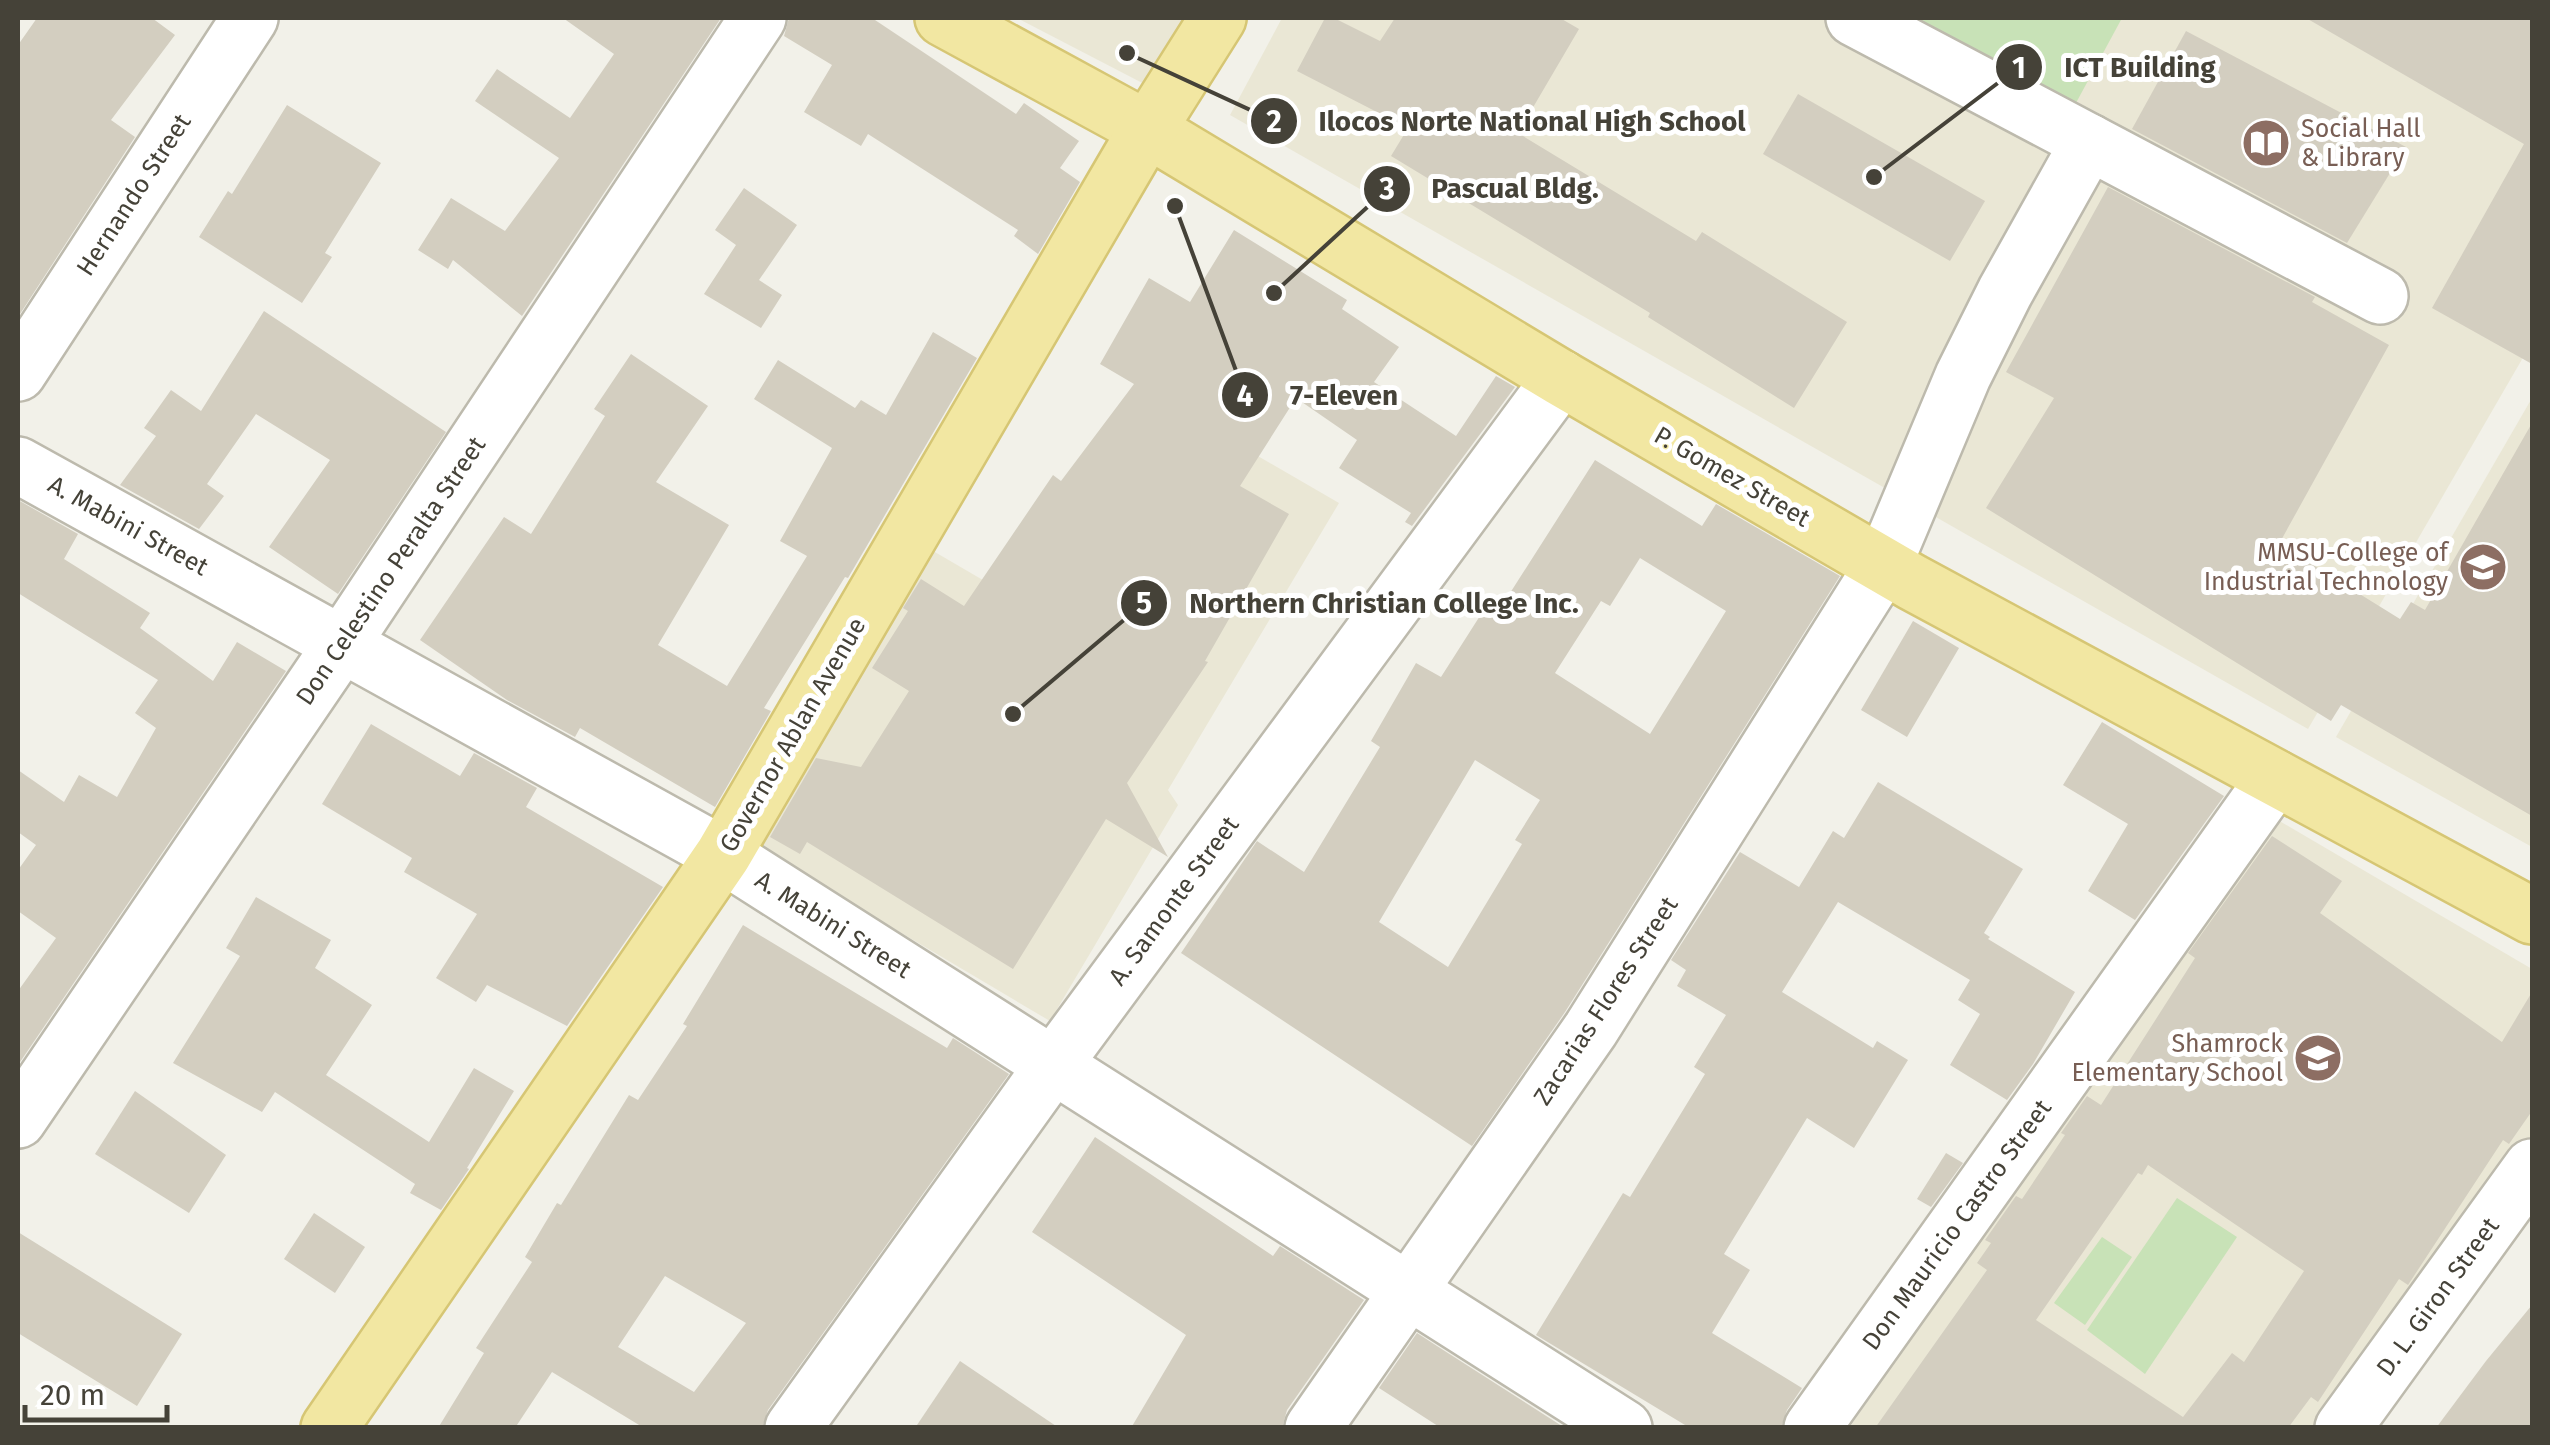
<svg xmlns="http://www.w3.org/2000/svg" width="2550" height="1445" font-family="'Fira Sans',sans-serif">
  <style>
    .education { fill: #eae7d5 }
    .green { fill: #c8e2b7 }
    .building { fill: #d3cec0; fill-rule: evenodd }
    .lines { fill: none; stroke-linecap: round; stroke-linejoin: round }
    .minor-casing { stroke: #bdbaad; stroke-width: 60 }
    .major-casing { stroke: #d6c674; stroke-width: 60 }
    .minor { stroke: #fff; stroke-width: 55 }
    .major { stroke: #f2e7a2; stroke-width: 55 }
    .labels { text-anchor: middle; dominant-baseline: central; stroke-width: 10; stroke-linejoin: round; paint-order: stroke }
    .education-label { font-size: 25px; fill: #785e54; stroke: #fff; text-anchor: end }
    .street-label { font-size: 25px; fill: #454238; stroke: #fff }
    .leader { fill: none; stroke: #454238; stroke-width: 4 }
    .callout-dot { fill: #454238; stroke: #fff; stroke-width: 4 }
    .mark-label { font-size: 30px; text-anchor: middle; font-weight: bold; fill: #fff }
    .callout-label { font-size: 28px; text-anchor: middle; font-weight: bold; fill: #454238; stroke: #fff; stroke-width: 10; stroke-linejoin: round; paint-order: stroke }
  </style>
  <rect width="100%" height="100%" fill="#f2f1e9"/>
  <!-- education -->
  <g class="education">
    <path d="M1017,18h171l-36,70z"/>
    <path d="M1282,18h1250v324l-224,387 -1078,-614z"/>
    <path d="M2532,398v449l-196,-110z"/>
    <path d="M1208,427l131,76 -171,287 10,15 -128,216 -311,-184 177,-296 166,97z"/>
    <path d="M2271,816l261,153v178l-210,280 -473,1z"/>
  </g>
  <!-- green -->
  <g class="green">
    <path d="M1878,18h244l-52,96z"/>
    <path d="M2177,1198l60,39 -92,137 -58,-44z"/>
    <path d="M2102,1237l30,20 -47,68 -31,-22z"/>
  </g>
  <!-- building -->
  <g class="building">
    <path d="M37,18h115l23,17 -64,85 24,17 -117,180v-272z"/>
    <path d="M563,18h158l-199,298 -69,-56 -5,9 -30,-19 33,-52 54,33 54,-73 -84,-57 22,-32 73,49 44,-64z"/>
    <path d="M789,18h83l144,96 8,-11 55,38 -19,27 20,14 -42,72 -24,-18 4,-6 -150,-96 -7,12 -57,-34 28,-47 -48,-29z"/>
    <path d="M1325,18h9l46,23 15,-23h165l19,11 -61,104 178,108 6,-9 145,90 -53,86 -146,-91 2,-4 -259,-157 17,-28 -111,-57z"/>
    <path d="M2306,18h226v346l-100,-56 92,-164z"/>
    <path d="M2186,31l220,116 -59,96 -215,-114z"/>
    <path d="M1798,94l187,107 -35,60 -187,-107z"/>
    <path d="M287,105l94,58 -56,90 7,4 -30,46 -103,-66 29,-46 4,3z"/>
    <path d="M2108,187l207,110 -3,5 77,43 -110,199 121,75 11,-17 14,8 107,-187v393l-191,-111 -10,16 -345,-213 68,-110 -48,-26z"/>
    <path d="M744,188l53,37 -38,55 23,15 -21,33 -57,-34 32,-49 -21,-15z"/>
    <path d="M1234,230l113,70 -5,9 57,38 -25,35 82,54 40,-60 19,11 -103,139 -7,-4 6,-9 -72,-45 18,-28 -61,-42 -56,88 49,28 -84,147 3,1 -81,121 41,74 -62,-38 -93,150 -206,-127 -7,12 -30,-17 46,-79 45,9 48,-76 -37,-23 36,-57 -5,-3 18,-29 43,27 89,-131 8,6 73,-97 -34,-20 49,-86 41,24z"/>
    <path d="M264,311l182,121 -108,162 -69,-47 61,-87 -74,-46 -49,70 17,12 -25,33 -79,-44 36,-49 -12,-8 27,-38 30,21z"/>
    <path d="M933,332l44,26 -129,220 -3,-1 -81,131 7,3 -56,96 -135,-79 -5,9 -68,-37 -87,-60 84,-123 27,17 74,-118 -11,-7 37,-55 77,52 -52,76 73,43 -71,120 69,41 80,-130 -27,-15 52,-93 -78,-49 24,-39 77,48 6,-8 25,15z"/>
    <path d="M1595,460l107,66 14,-22 124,72 -275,436 -93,134 -291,-193 76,-112 47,31 76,-125 -9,-6 45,-78 25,14 44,-69 11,7zM1640,558l86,53 -76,123 -95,-61 46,-72 9,5zM1475,760l65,40 -25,40 7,4 -74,123 -69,-45z"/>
    <path d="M18,500l60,34 -14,25 86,54 -10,15 73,53 24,-39 49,29 -268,394v-74l38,-53 -38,-27v-41l18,-25 -18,-13v-62l46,32 15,-27 38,22 39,-69 -21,-15 23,-33 -140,-87z"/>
    <path d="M1913,621l46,27 -52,89 -46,-27z"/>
    <path d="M2102,722l122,74 -89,124 -47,-29 40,-67 -65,-39z"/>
    <path d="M371,724l89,52 14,-23 63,35 -11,19 137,80 -96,139 -80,-41 -11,17 -40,-24 41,-64 -73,-42 8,-14 -90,-54z"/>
    <path d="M1878,782l145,87 -39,64 6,4 -2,2 87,53 -42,72 -26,36 -57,-35 30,-51 -22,-14 12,-20 -132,-78 -56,90 91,56 4,-7 31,19 -54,88 -47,-30 -83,136 26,16 -38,63 90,55 -15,22 -6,18h-91l-154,-93 87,-142 7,4 75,-123 -11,-7 32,-52 -49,-29 9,-16 -15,-10 69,-108 59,35 34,-56 11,7z"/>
    <path d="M2272,836l70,45 -22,32 182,129 30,-50v119l-23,33 -6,-4 -95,145 -9,-6 -81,123 -7,-5 -23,31h-413l112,-158 -10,-7 14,-20 -6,-3 31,-44 6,3 43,-64 -4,-2 26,-37 14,9 94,-147 -7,-5zM2148,1165l156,106 -60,91 -12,-9 -49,64 -147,-97 102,-147 4,2z"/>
    <path d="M256,897l75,43 -16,28 57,37 -46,70 103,67 45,-74 40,23 -47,77 2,1 -28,41 -31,-17 5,-9 -140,-92 -13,20 -89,-49 67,-107 -14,-8z"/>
    <path d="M743,925l204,123 6,-10 56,36 -241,336 -6,18h-118l-92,-56 -37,56h-77l46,-75 -8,-5 56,-86 -7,-5 32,-54 4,2 68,-110 9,5 49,-74 -4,-2zM665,1276l81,47 -52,69 -76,-45z"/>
    <path d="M135,1091l91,64 -37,58 -94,-59z"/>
    <path d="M1095,1137l178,119 7,-10 84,54 -77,110 -5,18h-151l55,-93 -154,-103z"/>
    <path d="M1946,1153l17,10 -32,44 -14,-8z"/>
    <path d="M314,1213l51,34 -30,46 -51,-34z"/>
    <path d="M18,1232l164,102 -45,72 -119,-73z"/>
    <path d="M2532,1305v123h-96l50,-67z"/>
    <path d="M1417,1333l20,13 128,82h-124l-62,-40z"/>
    <path d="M960,1361l99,67h-144z"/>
  </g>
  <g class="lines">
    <!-- minor casing -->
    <g class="minor-casing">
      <g id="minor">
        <path d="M2089,142l291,154"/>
        <path d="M18,373l232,-355"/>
        <path d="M18,465l705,390 901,573"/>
        <path d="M18,1120l324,-476 416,-626"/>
        <path d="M793,1428l261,-364 507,-686"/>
        <path d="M1313,1428l278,-399 293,-465 79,-188 42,-84 84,-150 -235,-124"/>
        <path d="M1812,1428l463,-650"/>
        <path d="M2343,1428l189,-261"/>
      </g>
    </g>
    <!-- major casing -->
    <g class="major-casing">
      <g id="major">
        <path d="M943,18l204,111 414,249 351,204 620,334"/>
        <path d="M329,1428l394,-573 413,-707 82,-130"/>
      </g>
    </g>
    <!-- minor -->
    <use href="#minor" class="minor"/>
    <!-- major -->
    <use href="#major" class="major"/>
  </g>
  <!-- icons -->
  <defs>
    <g id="library-disc" transform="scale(2.5)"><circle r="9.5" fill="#8d6e63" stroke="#fff"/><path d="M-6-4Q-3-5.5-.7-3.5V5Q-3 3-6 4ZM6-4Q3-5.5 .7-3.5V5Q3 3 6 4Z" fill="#fff"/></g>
    <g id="school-disc" transform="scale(2.5)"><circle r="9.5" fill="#8d6e63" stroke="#fff"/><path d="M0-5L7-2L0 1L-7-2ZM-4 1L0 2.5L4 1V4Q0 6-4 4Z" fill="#fff"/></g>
  </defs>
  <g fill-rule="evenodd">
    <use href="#library-disc" x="2266" y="143"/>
    <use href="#school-disc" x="2483" y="567"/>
    <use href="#school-disc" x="2318" y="1058"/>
  </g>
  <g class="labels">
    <!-- education labels -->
    <g class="education-label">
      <text x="2301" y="129" text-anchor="start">Social Hall<tspan x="2301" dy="29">&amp; Library</tspan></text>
      <text x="2448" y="553">MMSU-College of<tspan x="2448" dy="29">Industrial Technology</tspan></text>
      <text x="2283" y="1044">Shamrock<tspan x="2283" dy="29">Elementary School</tspan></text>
    </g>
    <!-- street labels -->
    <g class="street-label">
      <text transform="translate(134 195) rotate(-57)">Hernando Street</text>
      <text transform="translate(1732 477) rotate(30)">P. Gomez Street</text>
      <text transform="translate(128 526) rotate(29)">A. Mabini Street</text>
      <text transform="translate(391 571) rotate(-56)">Don Celestino Peralta Street</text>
      <text transform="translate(793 735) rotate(-60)">Governor Ablan Avenue</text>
      <text transform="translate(1174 901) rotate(-54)">A. Samonte Street</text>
      <text transform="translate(833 925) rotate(32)">A. Mabini Street</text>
      <text transform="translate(1606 1001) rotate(-57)">Zacarias Flores Street</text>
      <text transform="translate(1957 1225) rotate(-54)">Don Mauricio Castro Street</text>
      <text transform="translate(2438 1297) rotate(-54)">D. L. Giron Street</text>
    </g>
  </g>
  <!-- callouts -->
  <path class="leader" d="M1874 177L2019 67M1127 53L1274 121M1274 293L1387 189M1175 206L1245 395M1013 714L1144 603"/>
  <g class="callout-dot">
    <circle cx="1874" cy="177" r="10"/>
    <circle cx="1127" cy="53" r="10"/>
    <circle cx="1274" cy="293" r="10"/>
    <circle cx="1175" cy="206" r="10"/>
    <circle cx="1013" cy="714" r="10"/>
    <circle cx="2019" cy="67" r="25"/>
    <circle cx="1274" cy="121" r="25"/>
    <circle cx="1387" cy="189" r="25"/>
    <circle cx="1245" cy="395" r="25"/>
    <circle cx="1144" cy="603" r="25"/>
  </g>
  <g class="mark-label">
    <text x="2019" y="78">1</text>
    <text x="1274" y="132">2</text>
    <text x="1387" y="199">3</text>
    <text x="1245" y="406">4</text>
    <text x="1144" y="613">5</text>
  </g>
  <g class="callout-label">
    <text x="2140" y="77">ICT Building</text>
    <text x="1532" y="131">Ilocos Norte National High School</text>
    <text x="1515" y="198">Pascual Bldg.</text>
    <text x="1344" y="405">7-Eleven</text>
    <text x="1384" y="613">Northern Christian College Inc.</text>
  </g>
  <!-- border -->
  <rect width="2550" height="1445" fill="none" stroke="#454238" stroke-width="40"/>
  <!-- scale -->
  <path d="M25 1405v15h142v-15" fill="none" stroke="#454238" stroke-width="5"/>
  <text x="40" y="1405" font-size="30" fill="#454238" stroke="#ffffff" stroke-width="8" paint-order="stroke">20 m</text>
</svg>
